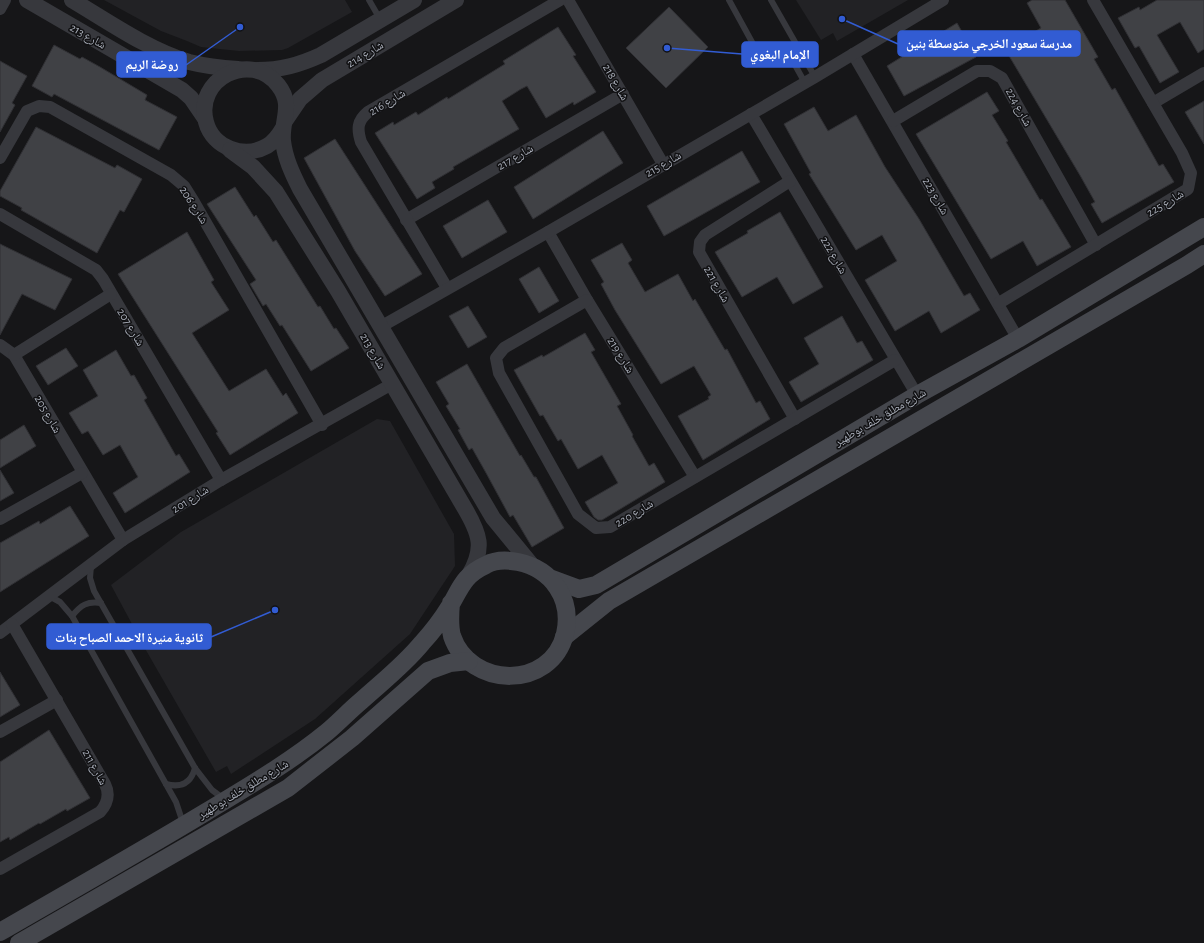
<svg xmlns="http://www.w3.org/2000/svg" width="1204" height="943" font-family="'Alegreya Sans','Noto Naskh Arabic',sans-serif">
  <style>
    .built { fill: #222225 }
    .building { fill: #404145; stroke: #303034 }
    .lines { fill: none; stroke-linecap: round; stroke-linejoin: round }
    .service { stroke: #37383d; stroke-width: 6 }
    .minor { stroke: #37383d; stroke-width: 12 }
    .tertiary { stroke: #37383d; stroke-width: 16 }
    .secondary { stroke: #45474d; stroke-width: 18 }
    .labels { text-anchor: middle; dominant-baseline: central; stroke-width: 3; stroke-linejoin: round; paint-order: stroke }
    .street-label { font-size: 12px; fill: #a8adb8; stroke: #111113 }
    .leader { fill: none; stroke: #325cd3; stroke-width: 1.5 }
    .callout-dot { fill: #325cd3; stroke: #111113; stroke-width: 1.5 }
    .callout { fill: #325cd3; stroke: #325cd3; stroke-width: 1.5 }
    .callout-label { font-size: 13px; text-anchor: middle; font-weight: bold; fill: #fff }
  </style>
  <rect width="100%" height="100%" fill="#161618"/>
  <!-- built -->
  <g class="built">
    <path d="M104,0h241l7,12 -64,36 -6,2 -43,1 -38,-4 -14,-6 -26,-10z"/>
    <path d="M796,0h112l-71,41 -4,-8 -12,7z"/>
    <path d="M377,419l13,2 64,113 1,32 -45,68 -95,85 -84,55 -4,-8 -11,6 -69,-120 -36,-67 70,-53z"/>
  </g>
  <!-- building -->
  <g class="building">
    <path d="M1032,0h33l33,57 -4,2 18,31 3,-2 44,78 4,-2 11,18 -72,41 -11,-19 4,-2 -14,-25 -76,-128 36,-21 -14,-25z"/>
    <path d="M1157,0h47v49l-6,4 -18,-31 -23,13 22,37 -19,11 -21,-37 -4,2 -17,-30 21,-11 1,3z"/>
    <path d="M669,7l39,40 -42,41 -40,-40z"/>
    <path d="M957,23l19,34 -72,39 -17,-30z"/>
    <path d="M558,27l18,28 -3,1 23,36 -22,13 -1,-3 -27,16 -19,-32 -6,3 -19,12 17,28 -66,38 1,2 -22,13 3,6 -18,11 -42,-66 18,-11 1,3 22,-13 2,3 29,-18 1,2 57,-35 -2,-3z"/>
    <path d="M54,45l26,14 2,-2 18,10 47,28 -2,5 32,17 -18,33 -105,-56 -2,3 -20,-11z"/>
    <path d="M0,61l27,15 -15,27 3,2 -15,27z"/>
    <path d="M987,92l12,19 -7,4 16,26 -2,1 34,58 2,-1 29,48 -34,19 -14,-25 -32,18 -75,-125z"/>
    <path d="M1204,101v43l-19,-32z"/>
    <path d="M814,107l14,24 28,-16 29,52 34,52 45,77 6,-3 10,17 -39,23 -12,-22 -34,20 -30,-51 32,-19 -15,-26 -26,15 -47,-76 2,-1 -27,-49z"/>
    <path d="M36,127l79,41 2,-3 25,14 -18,33 -4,-2 -23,43 -76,-43 1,-2 -22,-12v-5z"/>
    <path d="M603,131l20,32 -90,56 -19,-32z"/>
    <path d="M335,139l87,135 -37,22 -30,-45 -51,-93z"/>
    <path d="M742,151l18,31 -96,54 -17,-30z"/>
    <path d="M235,187l19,30 2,-2 17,27 3,-2 42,67 2,-1 14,23 2,-1 13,20 -38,23 -29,-46 -2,1 -14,-22 -3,2 -13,-22 6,-4 -49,-76z"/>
    <path d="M488,200l19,32 -45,26 -19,-32z"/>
    <path d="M780,212l43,75 -30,17 -16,-27 -35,20 -27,-45 33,-19 -1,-2z"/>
    <path d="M187,232l27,48 -3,2 18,28 -37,23 37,58 37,-22 17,27 3,-3 12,20 -68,42 -14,-22 2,-1 -100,-158z"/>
    <path d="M622,243l10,17 -4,3 17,29 33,-18 15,27 2,-2 30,51 2,-1 29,54 4,-2 10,18 -67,41 -25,-44 31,-17 -1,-2 3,-2 -17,-29 -33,18 -46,-74 -14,-26 3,-2 -13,-22z"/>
    <path d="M0,244l72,35 -17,31 -33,-16 -22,41z"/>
    <path d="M539,267l20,34 -20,12 -20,-34z"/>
    <path d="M468,306l19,31 -19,11 -19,-32z"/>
    <path d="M842,316l15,27 5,-2 11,19 -72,42 -12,-20 30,-18 -15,-26z"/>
    <path d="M585,333l10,17 -4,2 30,52 -4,2 16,29 -1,1 17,30 5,-3 11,19 -63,38h-4l-4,-3 -9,-15 33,-19 -16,-28 -24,14 -17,-30 -3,2 -15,-26 -3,1 -26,-46 28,-15 1,2z"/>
    <path d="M66,348l12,18 -30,19 -12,-19z"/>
    <path d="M116,350l15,26 3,-1 13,23 -3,2 32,56 3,-2 11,18 -65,41 -12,-20 25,-16 -18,-32 -17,10 -15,-24 -6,3 -13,-21 29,-17 -15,-26z"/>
    <path d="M467,364l53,92 1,-1 13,22h2l28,51 -32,19 -19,-32 -3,2 -25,-46 -13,-23 -3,2 -11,-20 2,-1 -14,-23 3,-2 -13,-22z"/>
    <path d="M24,425l12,21 -36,22v-28z"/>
    <path d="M0,470l14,23 -14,8z"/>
    <path d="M70,506l19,30 -89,56v-49l39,-22 1,3z"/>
    <path d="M0,672l20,33 -20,12z"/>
    <path d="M49,730l41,68 -23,13 -1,-2 -26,15 -1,-1 -29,17 -1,-3 -9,5v-80z"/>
  </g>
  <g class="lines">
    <!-- service -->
    <g class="service">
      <path d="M369,0l11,19"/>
      <path d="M729,0l29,53c17,10 24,4 39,-6"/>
      <path d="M771,0l44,77"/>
      <path d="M780,57l15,8 10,18"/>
      <path d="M91,566l-1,12 4,13 101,177 17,22 12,9"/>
      <path d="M49,596l11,6 12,14 104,186 7,21"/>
      <path d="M72,616c9,-11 15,-15 29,-13"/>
      <path d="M166,784c15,4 25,-1 29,-16"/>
    </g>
    <!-- minor -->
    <g class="minor">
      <path d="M568,0l95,164"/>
      <path d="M0,9l5,-9"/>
      <path d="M853,54l165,285"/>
      <path d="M1153,103l51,-30"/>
      <path d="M751,114l166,281"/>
      <path d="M893,121l84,-50h13l12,7 94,167"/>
      <path d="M0,158l27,-47 12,-5 11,1 121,68 13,11 10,16 128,223"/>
      <path d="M790,181l-85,54 -5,7 -1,10 96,167"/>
      <path d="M0,214l96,56 7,9 118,201"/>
      <path d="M406,220l217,-126"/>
      <path d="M548,232l39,68 108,177"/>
      <path d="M447,288l-86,-146c-4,-13 -4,-21 7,-30l192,-112"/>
      <path d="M587,300l-83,48 -8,10 3,15 79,141 18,14 14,-1 285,-167"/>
      <path d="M999,303l189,-114 3,-16 -9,-20 -89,-153"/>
      <path d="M382,326l166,-94 267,-155 128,-77"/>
      <path d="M0,345l14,10 109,185"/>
      <path d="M14,355l97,-61"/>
      <path d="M0,519l82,-46"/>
      <path d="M0,633l123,-93 98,-60 171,-96"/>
      <path d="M0,732l57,-32"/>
      <path d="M0,869l100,-57c8,-9 10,-18 5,-28l-93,-160"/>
    </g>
    <!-- tertiary -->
    <g class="tertiary">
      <path d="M27,0l155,90 9,8 13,19"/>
      <path d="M72,0c37,22 75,49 117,62 16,4 32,6 49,7"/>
      <path d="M257,70c24,0 42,-5 64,-15l93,-55"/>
      <path d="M285,121l15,-22 22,-19 134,-80"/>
      <path d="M283,128c-4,7 -9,14 -16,18 -23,13 -54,2 -61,-24 -12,-43 45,-72 72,-37 16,20 3,35 5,56 2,17 9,32 17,48l193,329 38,46"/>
      <path d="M230,150l23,17 23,25 62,99 126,216c16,27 21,41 5,68"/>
    </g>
    <!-- secondary -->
    <g class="secondary">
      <path d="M552,579l27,10 17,-4 321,-190 101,-56 186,-112"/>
      <path d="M564,637l45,-36 578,-336 17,-11"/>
      <path d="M0,932c69,-40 138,-79 206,-120 41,-25 83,-49 121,-80 12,-10 22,-21 34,-31 21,-19 43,-36 61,-58 11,-12 20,-24 28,-37 11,-19 14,-31 36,-41 9,-5 22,-5 32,-3 34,7 55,37 47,72 -14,56 -95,55 -113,2 -3,-11 -2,-22 -1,-33"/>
      <path d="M19,943l269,-155 64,-50 76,-67 22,-8 19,-2"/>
    </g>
  </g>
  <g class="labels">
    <!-- street labels -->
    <g class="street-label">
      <text transform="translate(88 36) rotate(30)">شارع 213</text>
      <text transform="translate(365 54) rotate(-31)">شارع 214</text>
      <text transform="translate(616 82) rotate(60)">شارع 218</text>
      <text transform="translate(387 102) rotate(-31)">شارع 216</text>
      <text transform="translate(1019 107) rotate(61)">شارع 224</text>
      <text transform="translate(515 157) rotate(-30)">شارع 217</text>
      <text transform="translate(663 164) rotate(-30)">شارع 215</text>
      <text transform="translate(936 196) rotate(60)">شارع 223</text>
      <text transform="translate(1165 203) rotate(-31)">شارع 225</text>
      <text transform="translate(194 205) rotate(57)">شارع 206</text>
      <text transform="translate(834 255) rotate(60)">شارع 222</text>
      <text transform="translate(717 284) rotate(60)">شارع 221</text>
      <text transform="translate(131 327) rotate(59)">شارع 207</text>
      <text transform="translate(373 351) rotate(60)">شارع 213</text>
      <text transform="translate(621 355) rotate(58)">شارع 219</text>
      <text transform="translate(48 414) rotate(60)">شارع 205</text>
      <text transform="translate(880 417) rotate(-30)">شارع مطلق خلف بوطهير</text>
      <text transform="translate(190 499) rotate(-32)">شارع 201</text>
      <text transform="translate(634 513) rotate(-31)">شارع 220</text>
      <text transform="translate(95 767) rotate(61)">شارع 211</text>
      <text transform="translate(243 789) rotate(-31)">شارع مطلق خلف بوطهير</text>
    </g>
  </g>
  <!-- callouts -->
  <path class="leader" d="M842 19L898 44M667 48L742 54M240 27L186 65M275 610L211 637"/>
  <g class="callout-dot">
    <circle cx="842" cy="19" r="4"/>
    <circle cx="667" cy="48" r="4"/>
    <circle cx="240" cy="27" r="4"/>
    <circle cx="275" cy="610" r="4"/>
  </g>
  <g class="callout">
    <rect x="898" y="31" width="182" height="25" rx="4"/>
    <rect x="742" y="42" width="76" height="25" rx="4"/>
    <rect x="117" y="52" width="69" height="25" rx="4"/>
    <rect x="47" y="624" width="164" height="25" rx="4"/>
  </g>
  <g class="callout-label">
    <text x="989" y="48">مدرسة سعود الخرجي متوسطة بنين</text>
    <text x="780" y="59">الإمام البغوي</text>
    <text x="152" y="69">روضة الريم</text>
    <text x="129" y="642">ثانوية منيرة الاحمد الصباح بنات</text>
  </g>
</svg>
